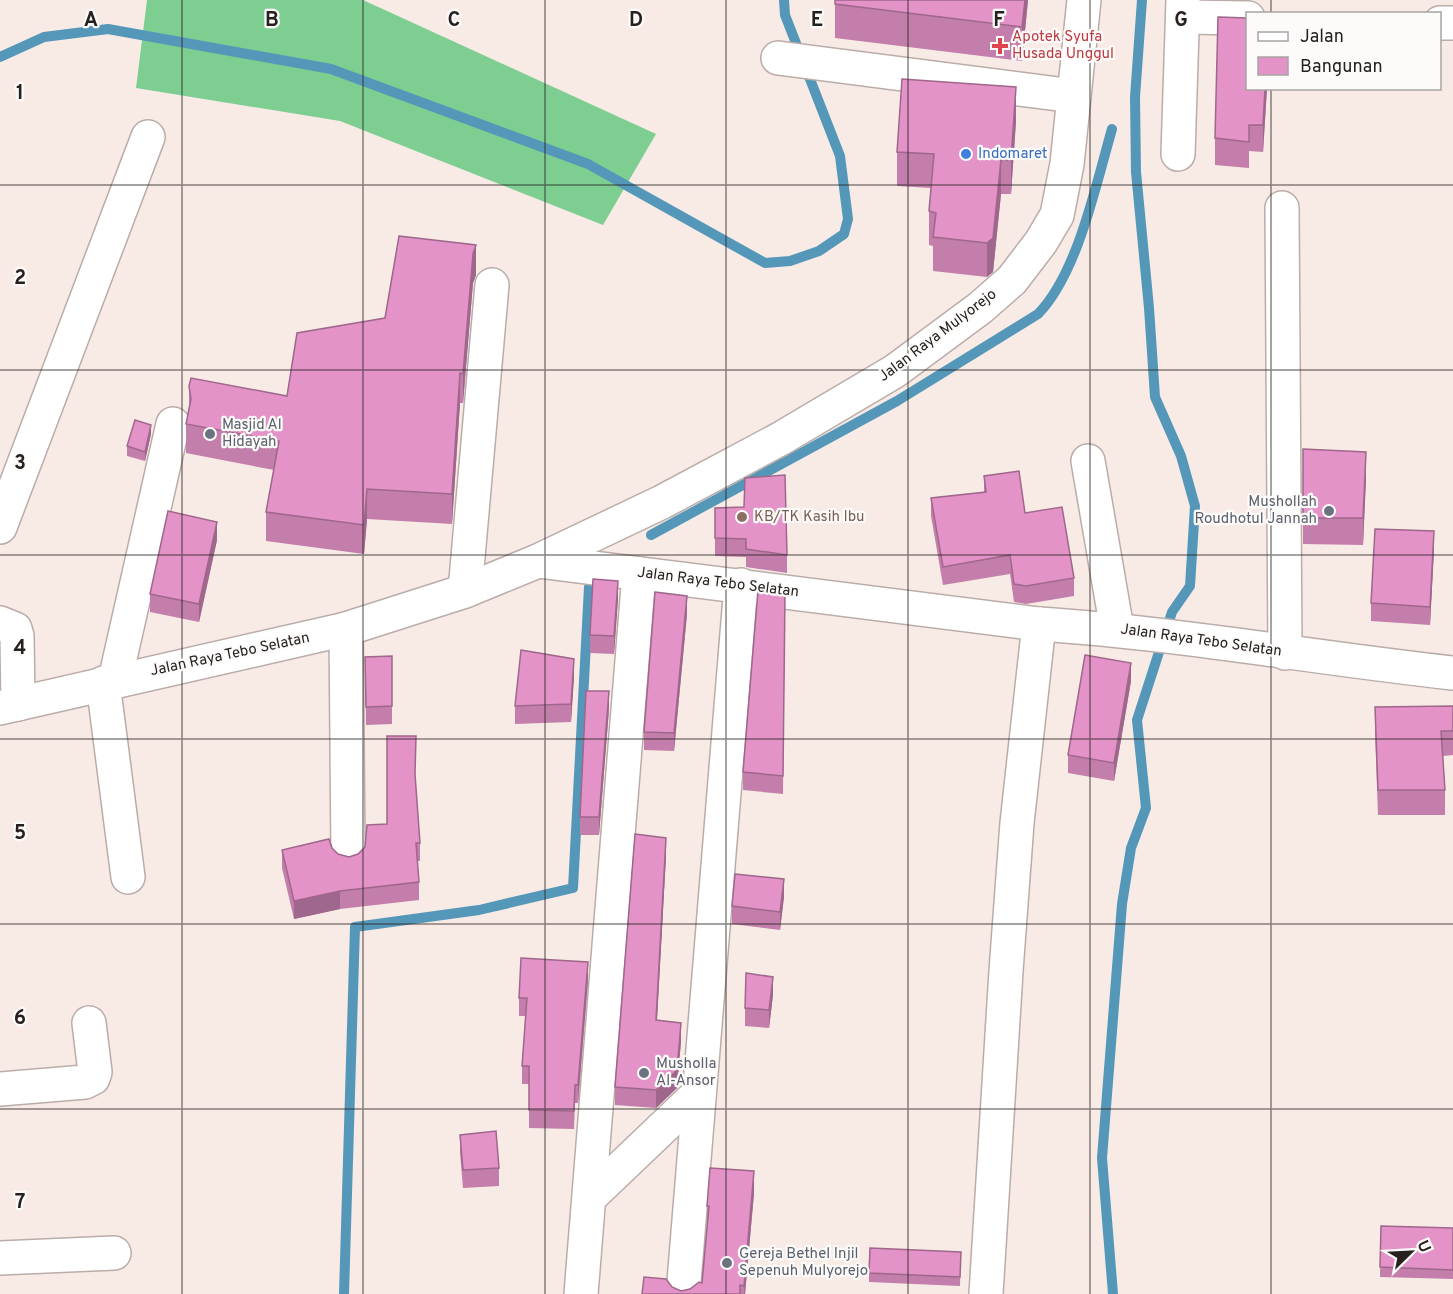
<svg xmlns="http://www.w3.org/2000/svg" width="1453" height="1294" font-family="Overpass,sans-serif">
  <style>
    .forest { fill: #7ece92 }
    .lines { fill: none; stroke-linecap: round; stroke-linejoin: round }
    .stream { stroke: #5497b8; stroke-width: 10 }
    .minor-casing { stroke: #baada9; stroke-width: 36 }
    .major-casing { stroke: #baada9; stroke-width: 36 }
    .minor { stroke: #fff; stroke-width: 33 }
    .major { stroke: #fff; stroke-width: 33 }
    .wall { fill: #c37eab }
    .shaded-wall { fill: #9f678b }
    .building { fill: #e393c7; stroke: #9f678b; stroke-width: 1.5 }
    .grid { fill: none; stroke: #26211f; stroke-width: 1.5; stroke-opacity: 0.55 }
    .health-dot { fill: #e0444e; stroke: #fdfbfa; stroke-width: 2 }
    .shop-dot { fill: #3f7fe0; stroke: #fdfbfa; stroke-width: 2 }
    .worship-dot { fill: #6b7280; stroke: #fdfbfa; stroke-width: 2 }
    .education-dot { fill: #8d6e63; stroke: #fdfbfa; stroke-width: 2 }
    .labels { text-anchor: middle; dominant-baseline: central; stroke-width: 4.5; stroke-linejoin: round; paint-order: stroke }
    .health-label { font-size: 15px; fill: #be3a42; stroke: #fdfbfa; text-anchor: start }
    .shop-label { font-size: 15px; fill: #366cbe; stroke: #fdfbfa; text-anchor: start }
    .street-label { font-size: 15px; fill: #26211f; stroke: #fdfbfa }
    .worship-label { font-size: 15px; fill: #5b616d; stroke: #fdfbfa; text-anchor: start }
    .education-label { font-size: 15px; fill: #785e54; stroke: #fdfbfa; text-anchor: start }
    .grid-label { font-size: 20px; text-anchor: middle; font-weight: bold; fill: #26211f; stroke: #fdfbfa; stroke-width: 4.5; stroke-linejoin: round; paint-order: stroke }
  </style>
  <rect width="100%" height="100%" fill="#f8ebe6"/>
  <!-- forest -->
  <path class="forest" d="M147,0h216l293,134 -53,91 -263,-104 -204,-33z"/>
  <g class="lines">
    <!-- stream -->
    <g class="stream">
      <path d="M0,57l44,-20 64,-8 223,40 257,95 177,99 25,-2 29,-10 25,-17 4,-15 -8,-63 -55,-141 -1,-15"/>
      <path d="M651,535l246,-134 141,-87c40,-41 58,-130 74,-185"/>
      <path d="M344,1294l11,-367 124,-17 94,-22 16,-301"/>
      <path d="M1113,1294l-11,-136 20,-254 9,-56 15,-40 -9,-88 35,-108 18,-26 5,-80 -14,-50 -26,-59 -6,-89 -13,-136 -1,-75 7,-97"/>
    </g>
    <!-- minor casing -->
    <g class="minor-casing">
      <g id="minor">
        <path d="M1183,17l65,1"/>
        <path d="M1440,23h13"/>
        <path d="M778,58l296,38"/>
        <path d="M1178,154l5,-154"/>
        <path d="M1282,208l3,445"/>
        <path d="M1088,461l29,168"/>
        <path d="M0,527l148,-390"/>
        <path d="M538,561l501,63c139,9 276,34 414,49"/>
        <path d="M465,591l27,-306"/>
        <path d="M0,623l15,6 2,7 1,68"/>
        <path d="M346,629l2,227"/>
        <path d="M115,680l58,-256"/>
        <path d="M103,683l25,194"/>
        <path d="M0,1089l85,-7 8,-4 2,-6 -6,-49"/>
        <path d="M590,1197l108,-103"/>
        <path d="M0,1258l114,-5"/>
        <path d="M581,1294l58,-720"/>
        <path d="M683,1294l58,-709"/>
        <path d="M986,1294l20,-323 11,-148 22,-199"/>
      </g>
    </g>
    <!-- major casing -->
    <g class="major-casing">
      <path id="major" d="M0,708l346,-79 119,-38 73,-30 124,-59 118,-63 115,-68 85,-63 32,-28 29,-38 16,-27 10,-51 17,-164"/>
    </g>
    <!-- minor -->
    <use href="#minor" class="minor"/>
    <!-- major -->
    <use href="#major" class="major"/>
  </g>
  <!-- wall -->
  <g class="wall">
    <path d="M835,0h193l-6,61 -187,-23z"/>
    <path d="M1267,88l-4,64 -14,-1v17l-34,-3v-27z"/>
    <path d="M1016,121l-5,73h-10l-8,78 -6,5 -54,-6v-25l-4,-1v-34l2,-23 -34,-2v-34z"/>
    <path d="M476,275l-3,8 -10,120h-3l-8,121 -85,-5 -3,35 -98,-13v-29l8,-42 -88,-17v-29l3,-16v-22l98,10 98,-78z"/>
    <path d="M151,434l-6,27 -18,-5v-10z"/>
    <path d="M1303,449l63,29 -3,67 -60,-1z"/>
    <path d="M984,476l41,37 49,65v18l-48,8 -12,-2 -4,-28 -67,11 -12,-69v-18l53,-5z"/>
    <path d="M715,508l72,47v18l-41,-6v-10l-31,-1z"/>
    <path d="M217,540l-18,82 -49,-10v-18z"/>
    <path d="M1434,549l-4,76 -59,-4v-18z"/>
    <path d="M785,593l-2,201 -40,-4v-18z"/>
    <path d="M618,599l-4,55 -24,-1v-18z"/>
    <path d="M687,614l-13,137 -30,-1v-18z"/>
    <path d="M392,656v68l-26,1 -1,-68z"/>
    <path d="M574,677l-3,45 -56,2v-18z"/>
    <path d="M1131,681l-17,100 -46,-8v-18z"/>
    <path d="M1453,706v49l-10,1 2,34v25h-67l-3,-83v-25z"/>
    <path d="M609,709l-10,126h-19v-18z"/>
    <path d="M415,776l5,67v18h-3l2,21v18l-79,9 -46,10 -12,-51v-18l50,-2 6,6 11,3 9,-3 29,-30z"/>
    <path d="M666,856l-9,164 24,21 -4,47 -21,20 -41,-3v-18z"/>
    <path d="M784,897l-4,33 -48,-6v-18z"/>
    <path d="M588,980l-10,123h-3l-1,26 -45,-1v-44h-7v-18l4,-50h-7v-18z"/>
    <path d="M773,995l-4,33 -24,-2v-18z"/>
    <path d="M460,1135l39,33v18l-36,2 -3,-35z"/>
    <path d="M754,1193l-9,101h-103l30,-7 9,4 9,-2 12,-6 5,-58v-19z"/>
    <path d="M1381,1226l72,2v51l-73,-2z"/>
    <path d="M961,1252l-1,34 -91,-4v-9z"/>
  </g>
  <!-- shaded-wall -->
  <g class="shaded-wall">
    <path d="M1025,0h3l-6,61v-34z"/>
    <path d="M1016,87v34l-5,73v-34z"/>
    <path d="M1265,88h2l-4,64v-27z"/>
    <path d="M1001,160v34l-8,78 -6,5v-34z"/>
    <path d="M476,245v30l-3,8 -10,120v-29l10,-120z"/>
    <path d="M460,373v30l-8,121v-30z"/>
    <path d="M151,425v9l-6,27v-9z"/>
    <path d="M1366,452v26l-3,67v-27z"/>
    <path d="M367,489v30l-3,35v-29z"/>
    <path d="M217,522v18l-18,82v-18z"/>
    <path d="M1434,531v18l-4,76v-18z"/>
    <path d="M618,581v18l-4,55v-18z"/>
    <path d="M687,596v18l-13,137v-18z"/>
    <path d="M574,659v18l-3,45v-18z"/>
    <path d="M1131,663v18l-17,100v-18z"/>
    <path d="M609,691v18l-10,126v-18z"/>
    <path d="M666,838v18l-10,182v-18z"/>
    <path d="M784,879v18l-4,33v-18z"/>
    <path d="M340,891v18l-46,10v-18z"/>
    <path d="M588,962v18l-10,123v-18z"/>
    <path d="M773,977v18l-4,33v-18z"/>
    <path d="M681,1023v18l-4,47 -21,20v-18z"/>
    <path d="M754,1171v22l-9,101h-1z"/>
  </g>
  <!-- building -->
  <g class="building">
    <path d="M835,0h190l-3,27 -187,-23z"/>
    <path d="M1218,17l30,1v70h17l-2,37h-14v17l-34,-4z"/>
    <path d="M902,79l114,8 -5,73h-10l-8,78 -6,5 -54,-6 3,-24 -7,-2 5,-57 -37,-2z"/>
    <path d="M399,236l77,9 -3,9 -10,120 -3,-1 -8,121 -85,-5 -3,36 -98,-13 13,-71 -93,-17 5,-25 -2,-13 2,-8 96,18 10,-63 88,-15z"/>
    <path d="M135,420l16,5 -6,27 -18,-6z"/>
    <path d="M1303,449l63,3 -3,66h-60z"/>
    <path d="M1019,471l6,42 37,-6 12,71 -48,8 -12,-2 -4,-29 -67,12 -12,-69 55,-6 -2,-16z"/>
    <path d="M785,475l2,80 -41,-6v-10l-31,-1v-30l29,-1 1,-29z"/>
    <path d="M168,511l49,11 -18,82 -49,-10z"/>
    <path d="M1375,529l59,2 -4,76 -59,-4z"/>
    <path d="M593,579l25,2 -4,55 -24,-1z"/>
    <path d="M758,590l27,3 -2,183 -40,-4z"/>
    <path d="M655,592l32,4 -13,137 -30,-1z"/>
    <path d="M521,650l53,9 -3,45 -56,2z"/>
    <path d="M1085,655l46,8 -17,100 -46,-8z"/>
    <path d="M392,656v50l-26,1 -1,-50z"/>
    <path d="M586,691h23l-10,126h-19z"/>
    <path d="M1453,706v25h-12l4,59h-67l-3,-83z"/>
    <path d="M387,736h29l-1,38 5,69h-4l3,39 -79,9 -46,10 -12,-51 47,-11 3,9 6,6 11,3 9,-3 7,-7 2,-22 20,-1z"/>
    <path d="M635,834l31,4 -10,182 25,3 -4,47 -21,20 -41,-3z"/>
    <path d="M735,874l49,5 -4,33 -48,-6z"/>
    <path d="M521,958l67,4 -10,123h-3l-1,26 -45,-1v-44h-7l5,-68h-8z"/>
    <path d="M746,973l27,4 -4,33 -24,-2z"/>
    <path d="M496,1131l3,37 -36,2 -3,-35z"/>
    <path d="M710,1168l44,3 -10,115 -4,-1v9h-98l2,-17 22,2 6,8 9,4 9,-2 9,-7 3,1 7,-77h-2z"/>
    <path d="M1381,1226l72,2v42l-73,-3z"/>
    <path d="M870,1248l91,4 -1,25 -91,-4z"/>
  </g>
  <!-- grid -->
  <path class="grid" d="M182,0v1294M363,0v1294M545,0v1294M726,0v1294M908,0v1294M1090,0v1294M1271,0v14M1271,88v1206M0,185h1453M0,370h1453M0,555h1453M0,739h1453M0,924h1453M0,1109h1453"/>
  <!-- markers -->
  <path class="health-dot" d="M997 37h6v6h6v6h-6v6h-6v-6h-6v-6h6z"/>
  <circle class="shop-dot" cx="966" cy="154" r="6"/>
  <g class="worship-dot">
    <circle cx="210" cy="434" r="6"/>
    <circle cx="1329" cy="511" r="6"/>
    <circle cx="644" cy="1073" r="6"/>
    <circle cx="727" cy="1263" r="6"/>
  </g>
  <circle class="education-dot" cx="742" cy="517" r="6"/>
  <g class="labels">
    <!-- health labels -->
    <g class="health-label">
      <text x="1012" y="37">Apotek Syufa<tspan x="1012" dy="17">Husada Unggul</tspan></text>
    </g>
    <!-- shop labels -->
    <g class="shop-label">
      <text x="978" y="154">Indomaret</text>
    </g>
    <!-- street labels -->
    <g class="street-label">
      <text transform="translate(938 336) rotate(-37)">Jalan Raya Mulyorejo</text>
      <text transform="translate(718 583) rotate(7)">Jalan Raya Tebo Selatan</text>
      <text transform="translate(1201 641) rotate(8)">Jalan Raya Tebo Selatan</text>
      <text transform="translate(230 655) rotate(-12)">Jalan Raya Tebo Selatan</text>
    </g>
    <!-- worship labels -->
    <g class="worship-label">
      <text x="222" y="425">Masjid Al<tspan x="222" dy="17">Hidayah</tspan></text>
      <text x="1317" y="502" text-anchor="end">Mushollah<tspan x="1317" dy="17">Roudhotul Jannah</tspan></text>
      <text x="656" y="1064">Musholla<tspan x="656" dy="17">Al-Ansor</tspan></text>
      <text x="739" y="1254">Gereja Bethel Injil<tspan x="739" dy="17">Sepenuh Mulyorejo</tspan></text>
    </g>
    <!-- education labels -->
    <g class="education-label">
      <text x="754" y="517">KB/TK Kasih Ibu</text>
    </g>
  </g>
  <g class="grid-label">
    <text x="91" y="26">A</text>
    <text x="272" y="26">B</text>
    <text x="454" y="26">C</text>
    <text x="636" y="26">D</text>
    <text x="817" y="26">E</text>
    <text x="999" y="26">F</text>
    <text x="1181" y="26">G</text>
    <text x="20" y="99">1</text>
    <text x="20" y="284">2</text>
    <text x="20" y="469">3</text>
    <text x="20" y="654">4</text>
    <text x="20" y="839">5</text>
    <text x="20" y="1024">6</text>
    <text x="20" y="1208">7</text>
  </g>
  <!-- legend -->
  <rect x="1246" y="12" width="195" height="78" fill="#fdfbfa" stroke="#a7a4a2" stroke-width="1.5"/>
  <rect x="1258" y="32" width="30" height="9" fill="#ffffff" stroke="#a7a4a2" stroke-width="1.5"/>
  <text x="1300" y="42" font-size="18" fill="#26211f">Jalan</text>
  <rect x="1258" y="57" width="30" height="18" fill="#e393c7" stroke="#a7a4a2" stroke-width="1.5"/>
  <text x="1300" y="72" font-size="18" fill="#26211f">Bangunan</text>
  <!-- north arrow -->
  <g transform="translate(1411 1252) rotate(66)" stroke="#fdfbfa" stroke-width="4.5" paint-order="stroke">
  <path d="M0-4.5L10 22L0 15L-10 22Z" fill="#26211f"/>
  <text y="-9" font-size="16" font-weight="bold" text-anchor="middle" fill="#26211f">U</text>
  </g>
</svg>
